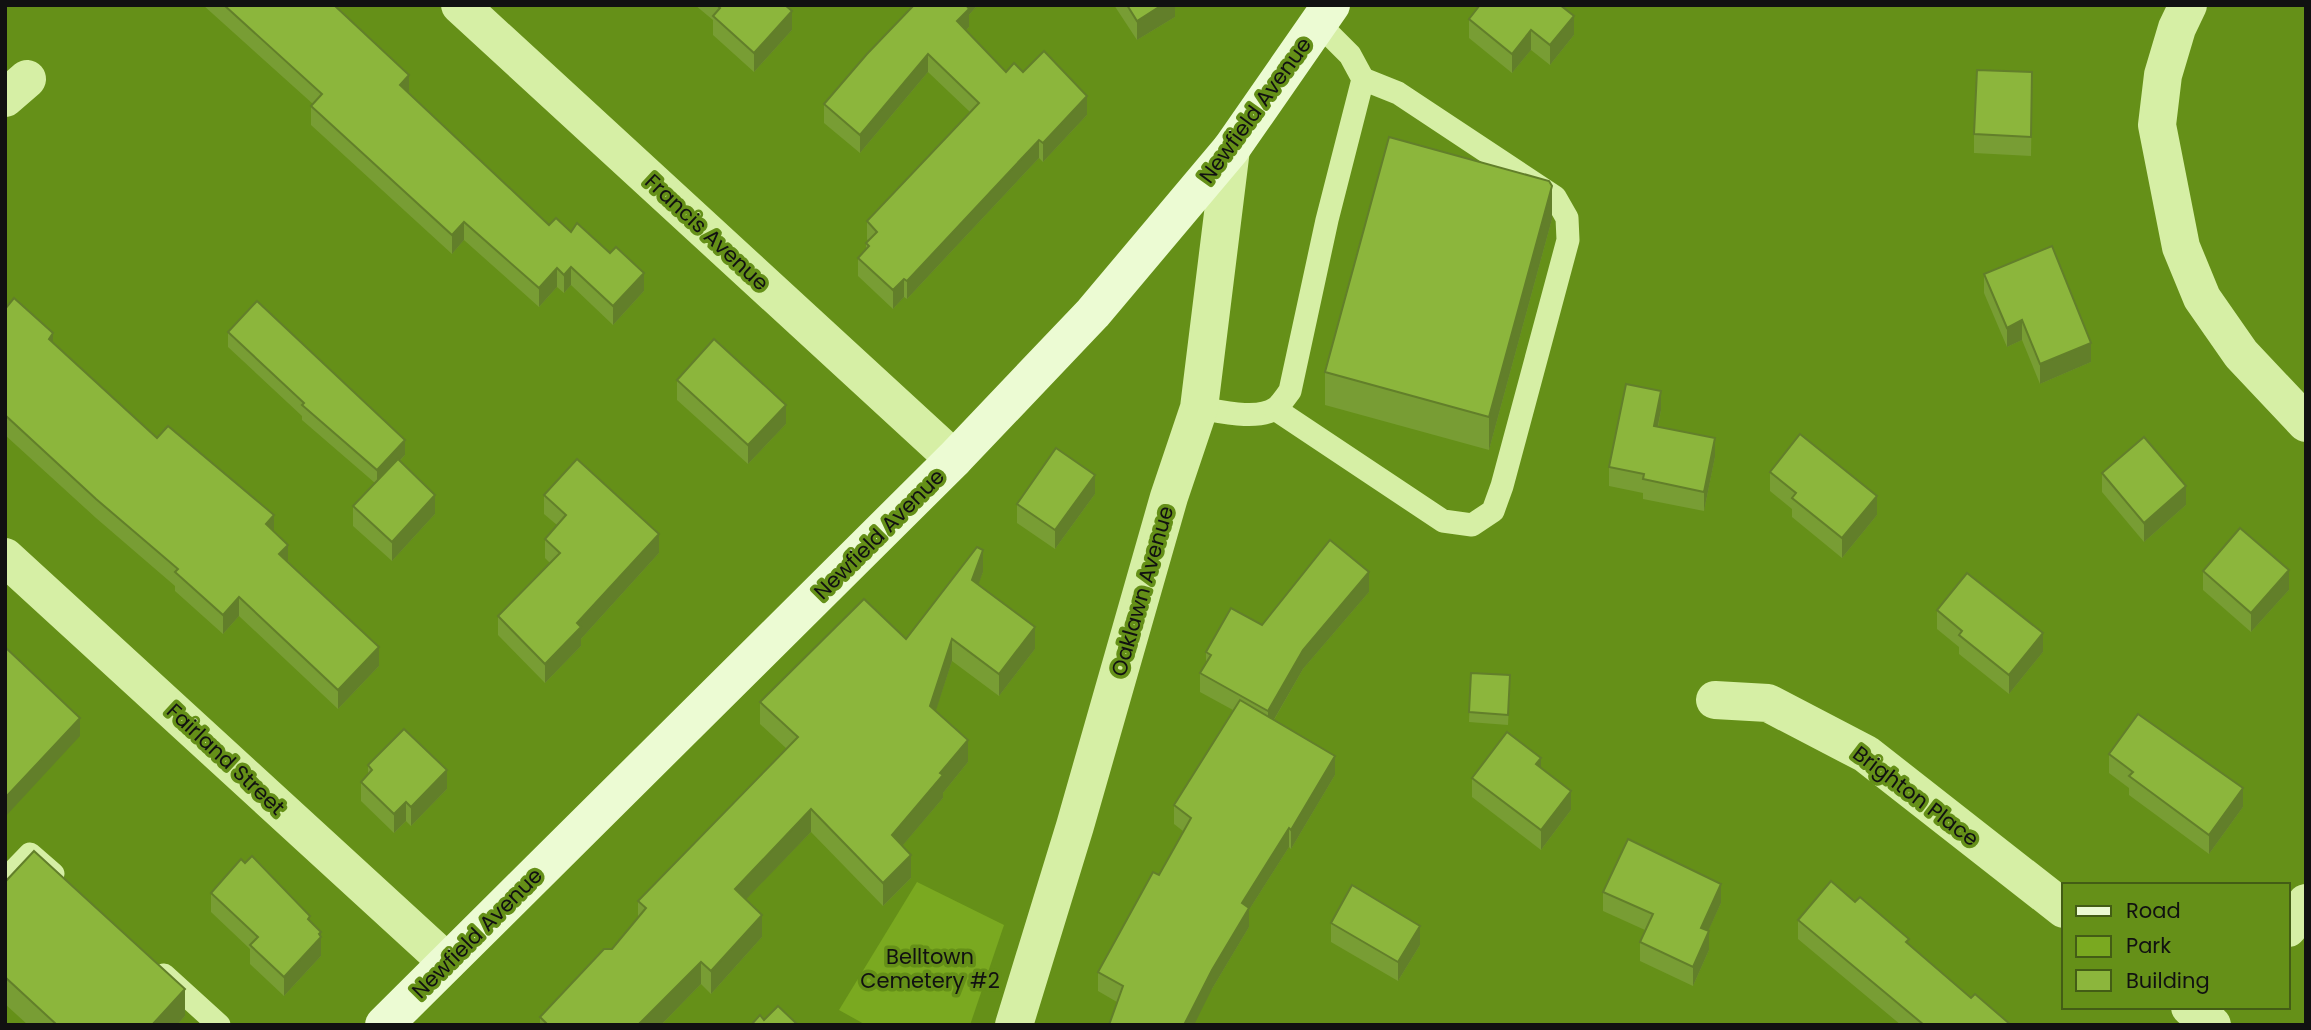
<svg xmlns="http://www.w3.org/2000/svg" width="2311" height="1030" font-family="Poppins,sans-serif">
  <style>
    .green { fill: #7aa920 }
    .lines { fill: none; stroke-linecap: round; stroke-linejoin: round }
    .service { stroke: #d6efa5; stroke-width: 23 }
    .minor { stroke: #d6efa5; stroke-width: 38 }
    .tertiary { stroke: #d6efa5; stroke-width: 38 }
    .secondary { stroke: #ecfbd3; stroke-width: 38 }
    .wall { fill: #789d34 }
    .shaded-wall { fill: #627f2a }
    .building { fill: #8cb63c; stroke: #627f2a; stroke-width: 2 }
    .labels { text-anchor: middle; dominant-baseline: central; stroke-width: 7; stroke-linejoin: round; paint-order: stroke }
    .street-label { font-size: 21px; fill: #111; stroke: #659018 }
    .park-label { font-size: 21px; fill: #111; stroke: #659018 }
  </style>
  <rect width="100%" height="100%" fill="#659018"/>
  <!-- green -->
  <path class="green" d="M917,882l87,43 -34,100h-104l-27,-15z"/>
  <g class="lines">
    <!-- service -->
    <g class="service">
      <path d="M1199,408c19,3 60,13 77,0 5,-4 10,-12 14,-17l37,-171 36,-141 -13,-24 -32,-32"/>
      <path d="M1275,409l168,112 29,4 21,-14 9,-25 66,-246 -1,-22 -12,-21 -157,-104 -35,-14"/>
      <path d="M5,880l25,-26 23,20"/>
      <path d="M164,975l55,50"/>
    </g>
    <!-- minor -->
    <g class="minor">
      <path d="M460,5l494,454"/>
      <path d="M2188,5l-11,23 -14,47 -6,50 24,122 21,51 39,56 65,69"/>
      <path d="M5,98l22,-19"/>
      <path d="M1715,700l53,3 98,51 198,155"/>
      <path d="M2288,928l18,-25"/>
      <path d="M2190,1007l22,18"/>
    </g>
    <!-- tertiary -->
    <g class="tertiary">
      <path d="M5,557l442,405"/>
      <path d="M1014,1025l61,-199 94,-329 30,-89 32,-259"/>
    </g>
    <!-- secondary -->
    <path class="secondary" d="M384,1025l570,-566 139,-146 138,-164 100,-144"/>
  </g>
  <!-- wall -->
  <g class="wall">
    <path d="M203,5h131l75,89 140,131 22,7 73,59 -31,34 -42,-40 -7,8 -7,-6 -18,20 -75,-67 -12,14 -141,-129v-19l2,-2z"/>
    <path d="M695,5h90l7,25 -38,42 -41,-37v-15z"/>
    <path d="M976,5v2l-7,8v12l-3,3 40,42h17l64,43 -44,47 -4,-4 -132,141 -3,-2 -11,12 -35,-33v-18l8,-9v-6l2,-2 -1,-2v-18l103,-109 -42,-40 -68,81 -36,-30v-19z"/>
    <path d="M1114,5h61v12l-38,23z"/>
    <path d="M1469,19l105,16 -24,30 -19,-15 -19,23 -43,-35z"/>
    <path d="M2032,91l-1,65 -57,-3v-19z"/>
    <path d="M1552,219l-63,231 -164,-45v-33z"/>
    <path d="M1984,274l107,88 -51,22 -18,-44 -15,7 -23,-54z"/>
    <path d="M5,309l48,34 104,95 117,94 14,29 91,105 -41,43 -99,-93 -16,18 -48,-43v-5l-79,-68 -91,-83z"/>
    <path d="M228,332l177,123 -5,6 35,53 -43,47 -39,-35v-20l22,-23 -73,-63v-4l-74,-69z"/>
    <path d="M677,380l109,44 -38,40 -71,-64z"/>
    <path d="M1661,410l-3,17 57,30 -11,54 -61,-12v-6l-34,-7v-19z"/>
    <path d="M1770,472l107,43 -35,43 -50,-41v-8l-22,-18z"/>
    <path d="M2102,473l84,32 -42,37 -42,-50z"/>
    <path d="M1095,494l-40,55 -38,-26v-19z"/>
    <path d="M544,495l115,58 -78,86v7l-36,37 -47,-48v-19l52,-53 -5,-5v-19l12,-14 -13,-11z"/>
    <path d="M2203,571l86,19 -38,42 -48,-42z"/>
    <path d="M983,572l-5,12 57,65 -36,47 -47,-35 -17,51 33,50 -25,31v5l-41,48 9,32 -28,28 -72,-74 -65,67 16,38 -51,57 -10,-10 -40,41h-121v-8l72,-68 26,-31v-17l149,-152 -27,-25v-22l146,-63z"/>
    <path d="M1369,592l-66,77 -29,51 61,55 -44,74 -2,-2 -40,63v17l-37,62 -95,13 -19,-11v-19l61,-97 24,-44 -9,-7v-19l59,-95 -33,-18v-19l6,-10v-11l56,-27z"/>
    <path d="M1937,610l106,42 -34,42 -50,-40v-7l-22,-18z"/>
    <path d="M1471,673l39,12 -2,40 -39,-3z"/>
    <path d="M2109,754l134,53 -34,47 -80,-59v-7l-20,-15z"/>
    <path d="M368,765l79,24 -36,37 -5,-5 -12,12 -33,-32v-19l7,-7z"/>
    <path d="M1541,768l30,42 -30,40 -69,-53v-19z"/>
    <path d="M5,882l180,134 -8,9h-149l-23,-21z"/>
    <path d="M1603,892l118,11 -13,28 1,19 -16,36 -53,-25v-19l5,-12 -42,-19z"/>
    <path d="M211,893l99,28 11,11v24l-37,40 -34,-32v-15l-39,-37z"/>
    <path d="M1798,920l111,24 62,54 40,27h-110l-103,-86z"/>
    <path d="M1331,923l89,22 -22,36 -67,-39z"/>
  </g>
  <!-- shaded-wall -->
  <g class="shaded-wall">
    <path d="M963,5h13v2l-7,8v12l-12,12v-18z"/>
    <path d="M1162,5h13v12l-38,23v-19z"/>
    <path d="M792,11v19l-38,42v-19z"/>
    <path d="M1574,16v19l-24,30v-20z"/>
    <path d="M1531,30v20l-19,23v-19z"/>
    <path d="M928,54v18l-68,81v-18z"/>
    <path d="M409,75v19l-9,-9z"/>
    <path d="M1087,96v19l-44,47v-19z"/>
    <path d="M1039,140v18l-132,141v-18z"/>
    <path d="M1552,186v33l-63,231v-33z"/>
    <path d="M464,222v18l-12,14v-19z"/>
    <path d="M571,267v18l-7,8v-18z"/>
    <path d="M557,268v19l-18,20v-19z"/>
    <path d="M644,273v18l-31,34v-19z"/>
    <path d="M904,279v18l-11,12v-19z"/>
    <path d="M2022,320v20l-15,7v-19z"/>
    <path d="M53,333v19l-4,-13z"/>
    <path d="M2091,343v19l-51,22v-20z"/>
    <path d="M1661,391v19l-7,35v-19z"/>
    <path d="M786,405v19l-38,40v-19z"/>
    <path d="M1715,438v19l-11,54v-19z"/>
    <path d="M405,440v15l-28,30v-15z"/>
    <path d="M1095,475v19l-40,55v-19z"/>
    <path d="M2186,486v19l-42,37v-19z"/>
    <path d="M435,495v19l-43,47v-19z"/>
    <path d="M1877,496v19l-35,43v-20z"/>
    <path d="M274,515v19l-8,-10z"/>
    <path d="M659,534v19l-78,86v7l-36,37v-19l32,-41z"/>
    <path d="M288,545v19l-9,-10z"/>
    <path d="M983,550v22l-11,30v-22z"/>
    <path d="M2289,570v20l-38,42v-19z"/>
    <path d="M1369,572v20l-66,77 -35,61v-19l35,-61z"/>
    <path d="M239,597v19l-16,18v-19z"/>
    <path d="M1035,627v22l-36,47v-22z"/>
    <path d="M2043,633v19l-34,42v-19z"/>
    <path d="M952,639v22l-22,68v-23z"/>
    <path d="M379,647v19l-41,43v-19z"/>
    <path d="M80,718v18l-75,81v-19z"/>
    <path d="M968,740v22l-25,31v5l-51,60v-23l48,-62z"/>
    <path d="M1335,756v19l-44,74v-19z"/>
    <path d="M1541,758v19l-5,-13z"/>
    <path d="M447,770v19l-36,37v-19z"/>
    <path d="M2243,788v19l-34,47v-19z"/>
    <path d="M1571,791v19l-30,40v-20z"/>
    <path d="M406,802v19l-12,12v-19z"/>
    <path d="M811,809v23l-76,79v-22z"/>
    <path d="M1289,828v19l-40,63v17l-37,62 -18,36h-10l58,-122z"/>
    <path d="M911,855v23l-28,28v-23z"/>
    <path d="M1721,884v19l-20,44v-19z"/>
    <path d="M762,915v22l-51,57v-23z"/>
    <path d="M1420,926v19l-22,36v-19z"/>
    <path d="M1709,931v19l-16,36v-19z"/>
    <path d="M321,932v24l-37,40v-19z"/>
    <path d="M701,962v22l-40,41h-23z"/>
    <path d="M185,989v27l-8,9h-25z"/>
  </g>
  <!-- building -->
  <g class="building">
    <path d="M224,5h110l75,70 -9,10 149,140 7,-7 15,14 6,-9 33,30 6,-6 28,26 -31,33 -42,-39 -7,8 -7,-7 -18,20 -75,-66 -12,13 -141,-129 11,-12z"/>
    <path d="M717,5h68l7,6 -38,42 -41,-37 7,-8z"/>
    <path d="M914,5h52l3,4 -12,12 49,51 8,-9 9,9 21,-21 43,45 -44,47 -4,-3 -132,141 -3,-2 -11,11 -35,-32 11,-12 -3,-3 11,-11 -10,-11 112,-118 -51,-49 -68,81 -36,-31 43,-50z"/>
    <path d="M1127,5h35l-25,16z"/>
    <path d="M1480,5h80l14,11 -24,29 -19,-15 -19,24 -43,-35z"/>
    <path d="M1977,70l55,2 -1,65 -57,-3z"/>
    <path d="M1389,137l160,44 3,5 -63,231 -164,-45z"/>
    <path d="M2052,246l39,97 -51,21 -18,-44 -15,8 -23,-54z"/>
    <path d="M14,298l39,35 -4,6 108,99 11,-12 106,89 -8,9 22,21 -9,9 100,93 -41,43 -99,-93 -16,18 -48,-43 3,-3 -82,-70 -91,-84v-106z"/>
    <path d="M257,301l148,139 -28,30 -75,-65 2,-2 -76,-71z"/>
    <path d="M714,339l72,66 -38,40 -71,-65z"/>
    <path d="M1626,384l35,7 -7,35 61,12 -11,54 -61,-13 1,-5 -35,-7z"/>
    <path d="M1800,434l77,62 -35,42 -50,-40 4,-5 -26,-21z"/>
    <path d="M2144,437l42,49 -42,37 -42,-50z"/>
    <path d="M1056,448l39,27 -40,55 -38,-26z"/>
    <path d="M398,459l37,36 -43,47 -39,-36z"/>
    <path d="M577,459l82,75 -82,89 4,4 -36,37 -47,-48 62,-63 -15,-14 21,-24 -22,-20z"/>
    <path d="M2240,528l49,42 -38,43 -48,-42z"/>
    <path d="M1330,540l39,32 -66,78 -35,61 -68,-38 11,-18 -5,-3 25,-44 31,17z"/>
    <path d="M977,547l6,3 -11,30 63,47 -36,47 -47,-35 -22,67 38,34 -28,33 3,2 -51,60 19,20 -28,28 -72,-74 -76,80 27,26 -51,56 -10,-9 -63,63h-90l-8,-8 64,-68h8l34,-41 -8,-7 160,-164 -38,-35 104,-103 42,40z"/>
    <path d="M1967,573l76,60 -34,42 -50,-40 3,-4 -25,-21z"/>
    <path d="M5,647l75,71 -75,80z"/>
    <path d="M1471,673l39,2 -2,40 -39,-3z"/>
    <path d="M1240,700l95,56 -44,74 -2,-2 -47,75 7,5 -37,62 -28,55h-75l14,-39 -25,-14 55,-100 6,3 32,-57 -17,-13z"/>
    <path d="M2138,714l105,74 -34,47 -80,-59 4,-4 -24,-18z"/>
    <path d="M404,729l43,41 -36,37 -5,-5 -12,12 -33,-32 11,-12 -4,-5z"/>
    <path d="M1507,732l34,26 -5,6 35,27 -30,39 -69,-52z"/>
    <path d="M1628,839l93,45 -20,44 8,3 -16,36 -53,-25 13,-28 -50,-22z"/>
    <path d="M34,851l151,138 -33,36h-95l-52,-48v-95z"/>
    <path d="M252,856l58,60 -2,3 13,13 -2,2 2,3 -37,40 -34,-32 8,-8 -47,-44 30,-34 4,4z"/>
    <path d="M1831,881l24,21 5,-5 49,42 -3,3 65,56 4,-4 36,31h-87l-126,-105z"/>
    <path d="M1352,885l68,41 -22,36 -67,-39z"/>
    <path d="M778,1006l20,19h-47l9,-10 4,5z"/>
  </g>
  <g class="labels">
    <!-- street labels -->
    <g class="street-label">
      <text transform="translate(1255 110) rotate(-54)">Newfield Avenue</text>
      <text transform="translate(707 232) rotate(43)">Francis Avenue</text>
      <text transform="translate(879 534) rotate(-45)">Newfield Avenue</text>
      <text transform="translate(1142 591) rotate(-74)">Oaklawn Avenue</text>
      <text transform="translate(226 759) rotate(43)">Fairland Street</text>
      <text transform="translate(1916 796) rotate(37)">Brighton Place</text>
      <text transform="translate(477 933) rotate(-45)">Newfield Avenue</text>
    </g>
    <!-- park labels -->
    <g class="park-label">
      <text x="930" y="956">Belltown<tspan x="930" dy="24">Cemetery #2</tspan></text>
    </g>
  </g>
  <!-- border -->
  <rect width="2311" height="1030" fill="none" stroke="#111111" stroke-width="14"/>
  <!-- legend -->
  <rect x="2062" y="883" width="228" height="126" fill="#659018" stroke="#435d15" stroke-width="2"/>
  <rect x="2076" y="906" width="35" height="10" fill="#ecfbd3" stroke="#435d15" stroke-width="2"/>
  <text x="2126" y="918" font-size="21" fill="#111111">Road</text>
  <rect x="2076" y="936" width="35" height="21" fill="#7aa920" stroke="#435d15" stroke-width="2"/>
  <text x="2126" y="953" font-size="21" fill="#111111">Park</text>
  <rect x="2076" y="970" width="35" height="21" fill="#8cb63c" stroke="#435d15" stroke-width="2"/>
  <text x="2126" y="988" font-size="21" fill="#111111">Building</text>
</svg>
